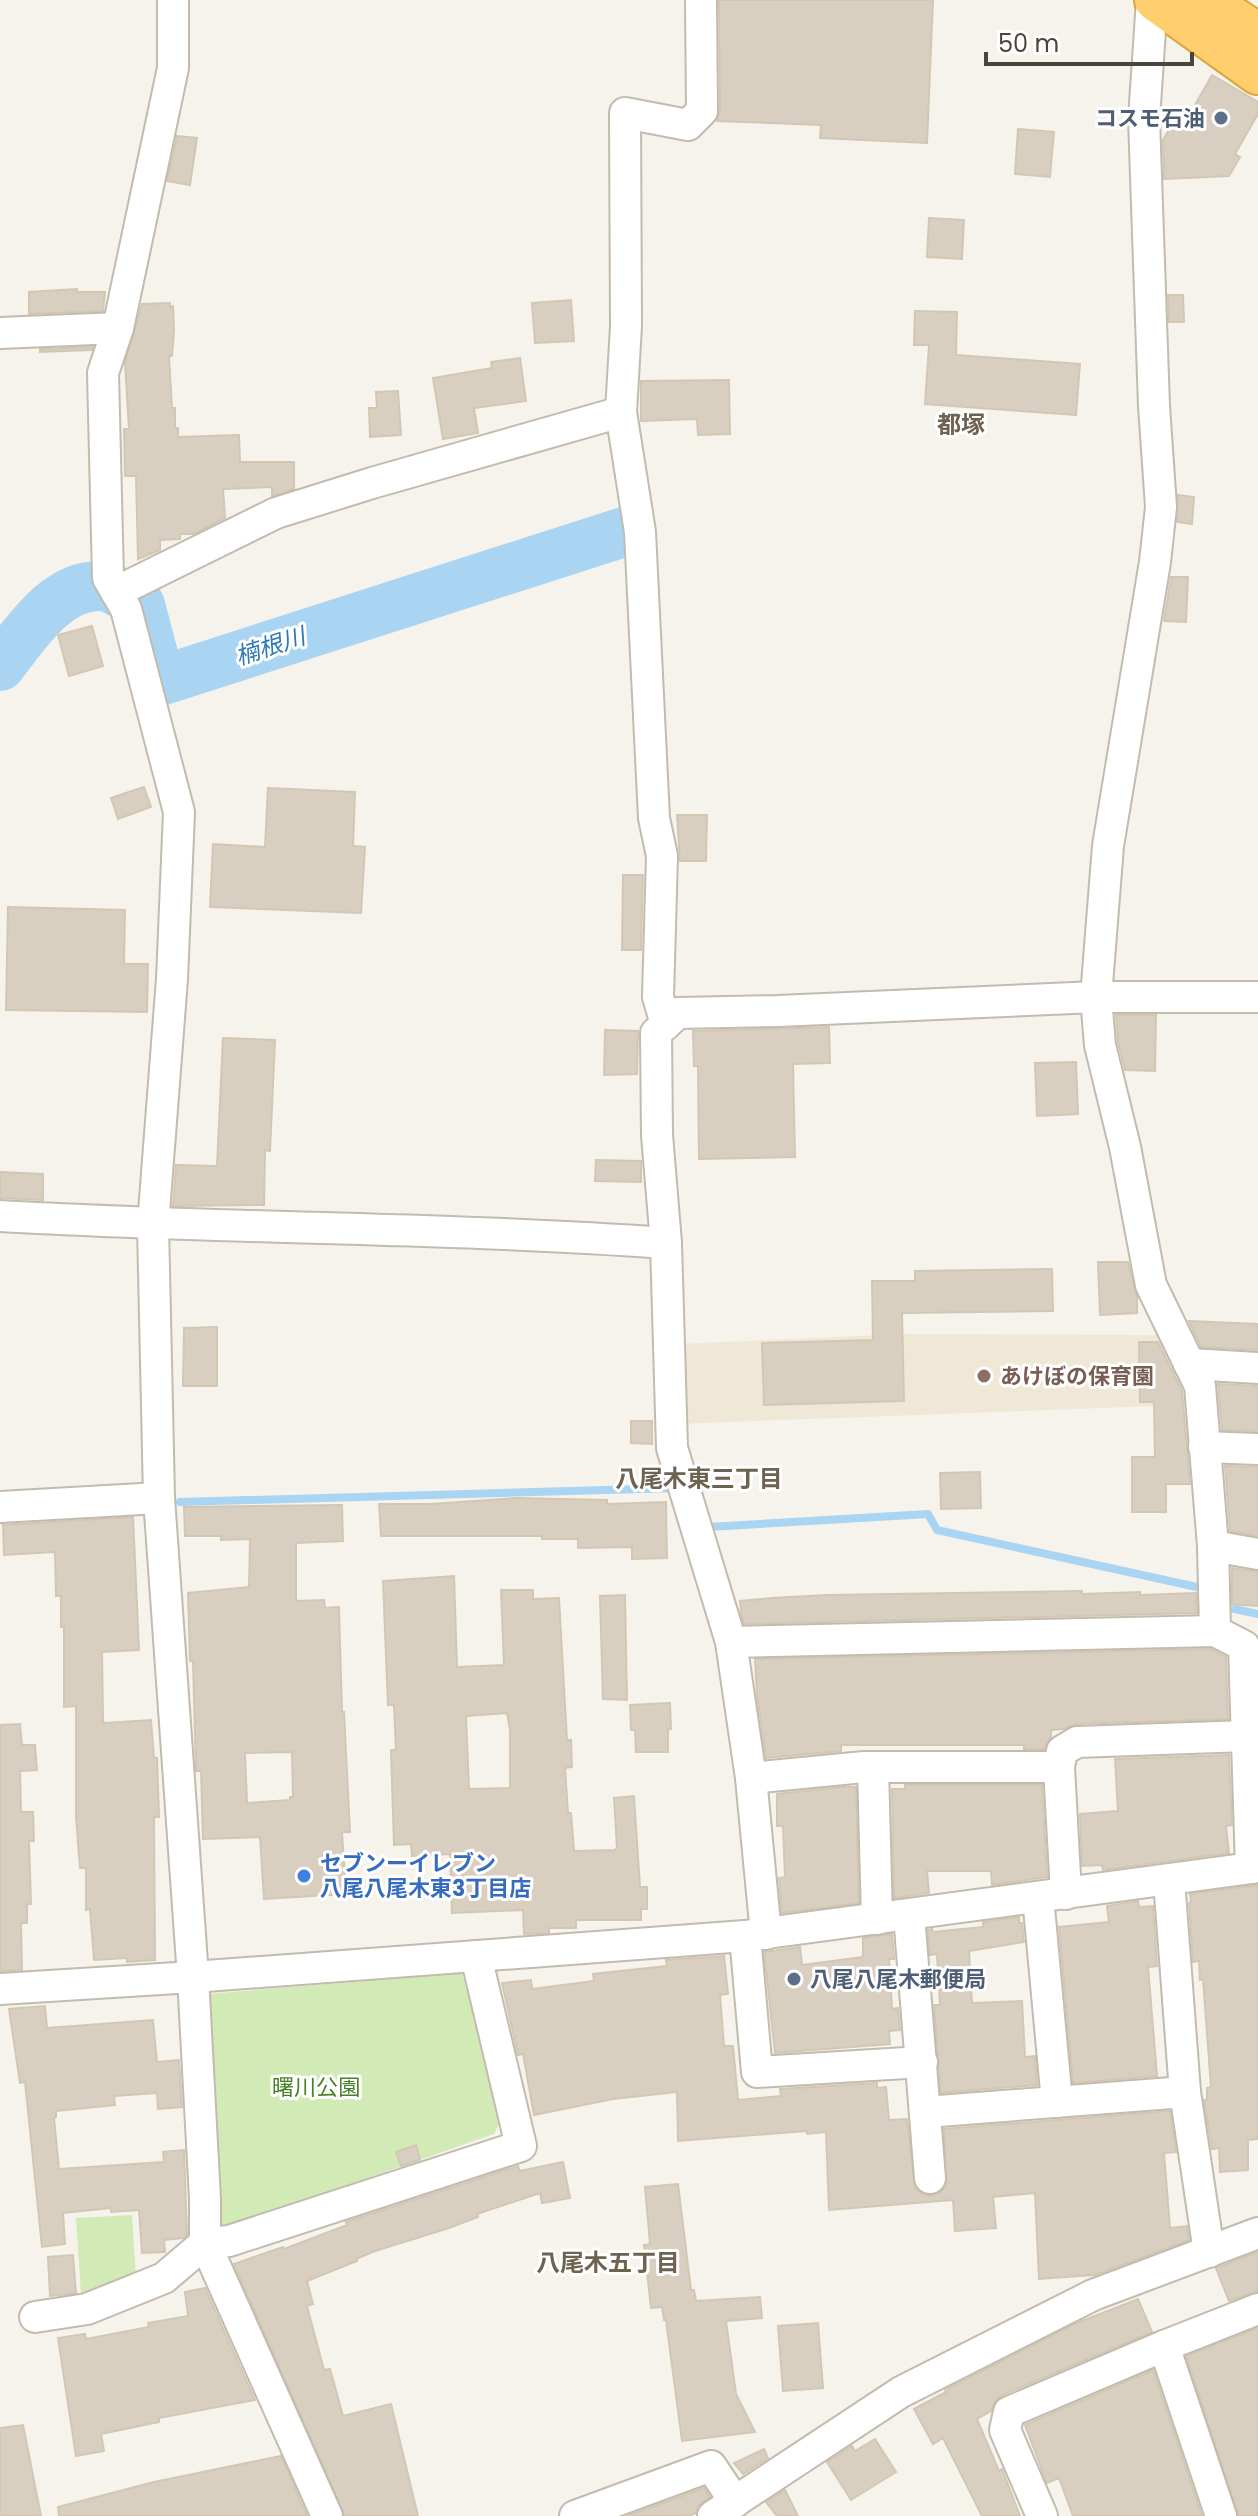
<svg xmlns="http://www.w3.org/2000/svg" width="1258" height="2516" font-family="Poppins,'Noto Sans JP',sans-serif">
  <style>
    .education { fill: #efe8d6 }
    .green { fill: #d2eab5 }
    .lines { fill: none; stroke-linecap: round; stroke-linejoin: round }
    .stream { stroke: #a9d4f2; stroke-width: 8 }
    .river { stroke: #a9d4f2; stroke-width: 50 }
    .building { fill: #d8cfc1; stroke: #d3c7b4; stroke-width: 2; fill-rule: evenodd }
    .minor-casing { stroke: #c2bbae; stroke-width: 34 }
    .highway-casing { stroke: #e0a43c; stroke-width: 46 }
    .minor { stroke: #fff; stroke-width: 30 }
    .highway { stroke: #ffcf6e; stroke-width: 42 }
    .service-dot { fill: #5c6f8a; stroke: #fff; stroke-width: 3 }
    .education-dot { fill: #8d6e63; stroke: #fff; stroke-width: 3 }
    .shop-dot { fill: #3f7fe0; stroke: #fff; stroke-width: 3 }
    .labels { text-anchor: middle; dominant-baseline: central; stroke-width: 6; stroke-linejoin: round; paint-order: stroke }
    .service-label { font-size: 22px; font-weight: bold; fill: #4e5e75; stroke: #fff; text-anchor: end }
    .education-label { font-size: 22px; font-weight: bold; fill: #785e54; stroke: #fff; text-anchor: start }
    .shop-label { font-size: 22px; font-weight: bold; fill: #366cbe; stroke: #fff; text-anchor: start }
    .park-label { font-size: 22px; fill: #4a7f2a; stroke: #fff }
    .neighbourhood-label { font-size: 24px; font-weight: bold; fill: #6e6250; stroke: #fff }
    .water-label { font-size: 24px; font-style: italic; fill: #2e7ab2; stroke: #fff }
  </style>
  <rect width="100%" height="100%" fill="#f6f3ec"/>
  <!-- education -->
  <path class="education" d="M903,1334l259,1 18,37 3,33 -504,19v-80z"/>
  <!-- green -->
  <g class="green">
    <path d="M462,1973l40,146 -8,15 -269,94 -9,-5 -10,-229z"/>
    <path d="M132,2215l4,63 -55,17 -5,-77z"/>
  </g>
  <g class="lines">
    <!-- stream -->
    <g class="stream">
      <path d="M180,1502l496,-14"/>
      <path d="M709,1527l219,-13 9,16 269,59"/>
      <path d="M1235,1609l23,5"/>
    </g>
    <!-- river -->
    <path class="river" d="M0,666c25,-31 55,-81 100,-80 12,0 29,13 40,19l20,76 464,-149"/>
  </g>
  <!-- building -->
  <g class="building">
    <path d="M719,0h214l-6,143 -107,-5 1,-13 -104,-4 3,-10z"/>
    <path d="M1212,75l46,27v12l-23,40 5,3 -11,19 -65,3 -1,-39 8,-14 9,5z"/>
    <path d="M1018,129l36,3 -4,45 -35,-3z"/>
    <path d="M177,136l20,2 -7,47 -23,-4z"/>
    <path d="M929,218l35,2 -2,39 -35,-2z"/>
    <path d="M77,289v3h28l-2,19 -74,3v-22z"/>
    <path d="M1168,295h15l1,27h-15z"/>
    <path d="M571,300l3,41 -39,2 -3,-40z"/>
    <path d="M170,303v4l3,-1 1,24 -2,26h-3l3,52h3v20h3v9l61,-2 1,27h54v27l-22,7v-9l-49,2 2,29 -31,16h-14v5l-20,1v10l-22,9 -2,-83h-11l-1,-47h5l-4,-66 17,-59z"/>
    <path d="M915,311l42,1 -1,43 124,9 -4,51 -151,-11 4,-59h-15z"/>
    <path d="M93,347l-1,3 -52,2v-3z"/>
    <path d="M520,358l6,43 -52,7 4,25 -35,6 -10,-61 59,-10 -1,-6z"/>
    <path d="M729,380l1,54 -32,1 -1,-16 -56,2v-40z"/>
    <path d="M398,391l3,44 -31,2 -1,-29h8l-1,-16z"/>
    <path d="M1178,495l16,2 -2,27 -15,-2z"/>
    <path d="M1171,577h17l-2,45 -22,-1z"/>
    <path d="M92,626l11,40 -34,10 -11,-41z"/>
    <path d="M144,787l7,20 -33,12 -7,-21z"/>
    <path d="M268,788l87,4 -2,54 12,1 -4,66 -151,-6 3,-63 52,3z"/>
    <path d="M677,815h30l-1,46h-26z"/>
    <path d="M623,875h20l-2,75h-19z"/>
    <path d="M8,907l117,3 -1,54h24l-1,48 -141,-2z"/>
    <path d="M1116,1015h40l-1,56 -30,-1 -7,-28z"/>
    <path d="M829,1027l1,36 -37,1 2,93 -96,2 -1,-93h-4l-1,-35z"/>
    <path d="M605,1030l33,1 -1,43 -33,1z"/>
    <path d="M223,1038l52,2 -5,111 -5,-1 -1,55 -91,1 3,-41 41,1z"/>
    <path d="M1076,1062l2,52 -41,2 -2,-53z"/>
    <path d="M596,1160l45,1v21l-46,-1z"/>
    <path d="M0,1172l43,2v26l-43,-2z"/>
    <path d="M1098,1262h30l9,35v16l-37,2z"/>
    <path d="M1052,1269l1,42 -151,2 2,88 -140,4 -2,-62 111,-3 -1,-59h43v-10z"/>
    <path d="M1189,1321l69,3v26l-57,-3z"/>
    <path d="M217,1327v59h-34l1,-58z"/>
    <path d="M1139,1342h19l24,49 8,93h-24v28h-34v-55h23l-1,-55h-14z"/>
    <path d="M1218,1384l40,2v45l-36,-1z"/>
    <path d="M631,1421h21v23l-21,-1z"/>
    <path d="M1225,1466l33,1v69l-28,-5z"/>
    <path d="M980,1472l1,36 -40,1 -1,-36z"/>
    <path d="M516,1498l91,2v4l59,-2 1,56 -35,1v-12l-54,1v-9h-36v-3h-161l-2,-32h52z"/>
    <path d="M342,1505l1,36 -47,2v58l28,-1 1,8 14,-1 3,105h2l6,120h-8l4,62 -82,5 -4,-62 -57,2 -2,-68h-5l-3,-110h-3l-2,-68 61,-6 1,-48 -29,1v-4h-36l-1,-29zM292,1752l1,45h-3v3l-43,3 -2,-50z"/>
    <path d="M133,1517l6,133 -37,2 1,68 1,3 47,-3 3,38h3l2,59h-5l1,143 -28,2v-4l-33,2 -4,-51 -4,1v-42h-6l-4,-51v-111l-12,1v-80h-3v-31h-5l-1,-44 -51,3 -1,-30z"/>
    <path d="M1232,1568l26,4v34l-26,-2z"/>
    <path d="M454,1576l3,91 47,-2 -3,-75h32v9l26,-1 8,142h4l1,27 -7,1 3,45h3l3,38 41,-1 2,-2 -3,-50 20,-2 6,91h7v22h-6v11h-65v8h-27v5l-25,1 -1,-24 -71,3 -2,-59 -38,2 -1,-12 -17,1 -3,-95h5l-2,-45h-6l-5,-124zM507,1713l3,17v58l-41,1 -3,-73z"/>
    <path d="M1082,1591v3l58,-2v3l56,-2 1,20 -453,11 -3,-11 -1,-12 32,-3 55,-3z"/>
    <path d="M625,1595l2,105 -24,-1 -3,-103z"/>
    <path d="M1211,1649l15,8 2,62 -152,5 -12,5 -13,1v7l-7,12h-20v-4h-183v6l-75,7 -9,-63 -2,-36z"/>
    <path d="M670,1703l1,26h-3v23h-32l-1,-22h-4l-1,-25z"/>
    <path d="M20,1724l2,21h13l2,25 -17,1 1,41h12l1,29h-5l2,63h-4v19h-6l1,47 -22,1v-246z"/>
    <path d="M1229,1755l3,70 -6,1 3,27 -126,17 -1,-5 -20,1 -2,-52 38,-3 -3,-52z"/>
    <path d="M905,1785h137l5,92 -55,8 -1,-14h-64l2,22 -35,5 -2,-109h13z"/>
    <path d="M842,1787h14l3,116 -77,10 -3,-35 6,-1 -2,-51h-6v-32z"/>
    <path d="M1258,1885v254l-10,1v30l-28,2 -1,-24 -7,1 -8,-49h3v-12l4,-1 -8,-108 -3,1 -1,-19 -6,1 -4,-59 2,-1 -1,-8z"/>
    <path d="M1138,1901l1,6 14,-1 4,60 -9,1 9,109 -84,7 -14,-156 50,-5 -2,-16z"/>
    <path d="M1019,1917v6h3l2,19 -55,9 3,52 50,-2 3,56 10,-1 2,29 -96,8 -7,-88h6l-3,-51 -7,1 -2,-25 4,-1 1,3 50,-5v-5z"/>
    <path d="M892,1934l2,25h-5l3,50 6,-1 2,22 -11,1 1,13 -115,9 -11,-101 36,-5 2,18 61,-8v-19z"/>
    <path d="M724,1956l4,38 -8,1 4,51h9l5,54 43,-4 -1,-7 97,-6v5l9,-1 3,33 18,-1 8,69 7,6 9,2 10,-4 5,-7 -2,-56 226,-18 6,41 -12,1 6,75 17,-2 2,14 -94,35 -56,4 -4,-86 -42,4 3,31 -41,3 -2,-31 -124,10 -3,-78 -19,2v-3l-129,10 -1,-49 -64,7 -79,16 -11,-61 -5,1 -16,-72 29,-3 1,9 62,-8 -1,-7 74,-8 -1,-6z"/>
    <path d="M45,2006l2,22 106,-8 4,42 22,-2 3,47 -24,2 -1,-16 -43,3 1,9 -59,6v6l-2,1 5,51 105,-7 -1,-10 21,-2 3,85 -4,3 -19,2 1,12 -23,1 -3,-43 -28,2v-4l-48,5 2,31 -23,3 -17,-165 -5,1 -11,-74z"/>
    <path d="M416,2145l4,15 -19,6 -5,-14z"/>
    <path d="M563,2162l7,36 -28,5 -2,-10 -63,21 1,3 -29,11 -74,23 -19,8 1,2 -50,20 6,23 -6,2 17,64 6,-1 13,47 48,-12 27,112h-73l-111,-252 49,-17 1,2 63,-24 -1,-3 172,-56 2,5z"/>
    <path d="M678,2184l13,106h3l2,11 64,-4 2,21 -36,3 10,73 19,38 -73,9 -16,-121h-2l-2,-13 -11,1 -7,-63 6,-1 -5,-57z"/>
    <path d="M1258,2252v39l-29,10 -13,-33z"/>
    <path d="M73,2255l3,38 -26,3 -2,-39z"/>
    <path d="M205,2288l50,112 -96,18v4l-58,12 3,17 -28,5 -18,-118 27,-4 1,5 63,-12 -1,-4 40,-7 -3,-24z"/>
    <path d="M1138,2299l14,33 -150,63 -7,6 -4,10 -14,8 22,52 3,-2 18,47h-38l-39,-78 -10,6 -19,-35 32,-17 -1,-2 132,-67z"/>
    <path d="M818,2323l5,65 -40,3 -5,-65z"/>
    <path d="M1258,2328v188h-19l-53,-160z"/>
    <path d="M1153,2370l49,146h-129l-14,-38 -12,5 -22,-58z"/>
    <path d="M23,2425l18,91h-41v-88z"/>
    <path d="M875,2439l21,33 -45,28 -24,-38 25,-16 3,5z"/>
    <path d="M764,2449l4,9 -25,16 -9,-11z"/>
    <path d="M281,2456l26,60h-248l-1,-9 96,-25z"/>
    <path d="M704,2488l6,9 -13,10 -1,6 -8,3h-61z"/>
    <path d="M785,2490l13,26h-21l-11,-14z"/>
  </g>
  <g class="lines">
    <!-- minor casing -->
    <g class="minor-casing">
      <g id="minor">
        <path d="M1152,0l-8,119 10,287 7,101 -6,55 -47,284 -12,151 4,48 25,102 26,138 49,101 13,160 2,85 29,15 7,222"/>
        <path d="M0,333l118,-5"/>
        <path d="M116,592l160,-79 96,-30 249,-71"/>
        <path d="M666,1024l-8,-27 4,-141 -8,-38 -14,-286 -19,-120 5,-86 -1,-213 63,12 14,-14 -1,-111"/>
        <path d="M0,1216c222,13 445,11 666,27"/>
        <path d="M1189,1364l69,4"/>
        <path d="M1204,1447l54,2"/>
        <path d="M0,1507l159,-9"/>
        <path d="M1213,1546l45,8"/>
        <path d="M731,1642l484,-11"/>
        <path d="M873,1767l4,152"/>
        <path d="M751,1778l113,-11h195"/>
        <path d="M1169,1880l16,212 24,160"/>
        <path d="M1066,1894l-7,-127 3,-16 15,-9 169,-6"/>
        <path d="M1038,1897l19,205"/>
        <path d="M909,1915l21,263"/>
        <path d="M766,1934l-15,-156 -20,-136 -59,-194 -6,-205 -9,-108 -1,-102 22,-20 100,-2 318,-14h162"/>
        <path d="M745,1936l12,136 165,-10"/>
        <path d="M0,1989l193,-12 552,-41 513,-69"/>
        <path d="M926,2112l259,-20"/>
        <path d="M35,2317l52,-8 77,-31 41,-35v-44l-12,-222 -34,-479 -6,-273 19,-246 7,-167 -53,-203 -18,-31 -5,-205 15,-45 55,-260v-68"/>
        <path d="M327,2516l-122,-273 24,-2 292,-95 -45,-190"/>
        <path d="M575,2516l136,-50 24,36"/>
        <path d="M713,2516l188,-124 192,-97 165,-62"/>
        <path d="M1042,2516l-37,-86 4,-18 155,-66"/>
        <path d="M1221,2516l-57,-170 94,-37"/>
      </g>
    </g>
    <!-- highway casing -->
    <g class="highway-casing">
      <g id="highway">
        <path d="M1156,0l102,73"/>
        <path d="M1205,0l53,35"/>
      </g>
    </g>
    <!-- minor -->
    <use href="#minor" class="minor"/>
    <!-- highway -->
    <use href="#highway" class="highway"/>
  </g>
  <!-- markers -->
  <g class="service-dot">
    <circle cx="1221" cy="118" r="8"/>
    <circle cx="794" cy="1979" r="8"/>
  </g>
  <circle class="education-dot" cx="984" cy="1376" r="8"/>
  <circle class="shop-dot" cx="304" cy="1876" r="8"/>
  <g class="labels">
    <!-- service labels -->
    <g class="service-label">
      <text x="1205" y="118">コスモ石油</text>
      <text x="810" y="1979" text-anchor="start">八尾八尾木郵便局</text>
    </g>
    <!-- education labels -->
    <g class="education-label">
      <text x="1000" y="1376">あけぼの保育園</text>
    </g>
    <!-- shop labels -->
    <g class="shop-label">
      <text x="320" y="1863">セブンーイレブン<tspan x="320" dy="25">八尾八尾木東3丁目店</tspan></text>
    </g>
    <!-- park labels -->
    <g class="park-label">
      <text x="316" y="2087">曙川公園</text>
    </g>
    <!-- neighbourhood labels -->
    <g class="neighbourhood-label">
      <text x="961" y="424">都塚</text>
      <text x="699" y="1478">八尾木東三丁目</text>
      <text x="608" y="2262">八尾木五丁目</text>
    </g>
    <!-- water labels -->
    <g class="water-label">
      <text transform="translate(270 646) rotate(-18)">楠根川</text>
    </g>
  </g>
  <!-- scale -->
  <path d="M986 52v12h206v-12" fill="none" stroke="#4b4439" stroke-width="4"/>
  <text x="998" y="52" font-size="24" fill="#4b4439" stroke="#ffffff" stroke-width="6" paint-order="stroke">50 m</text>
</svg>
